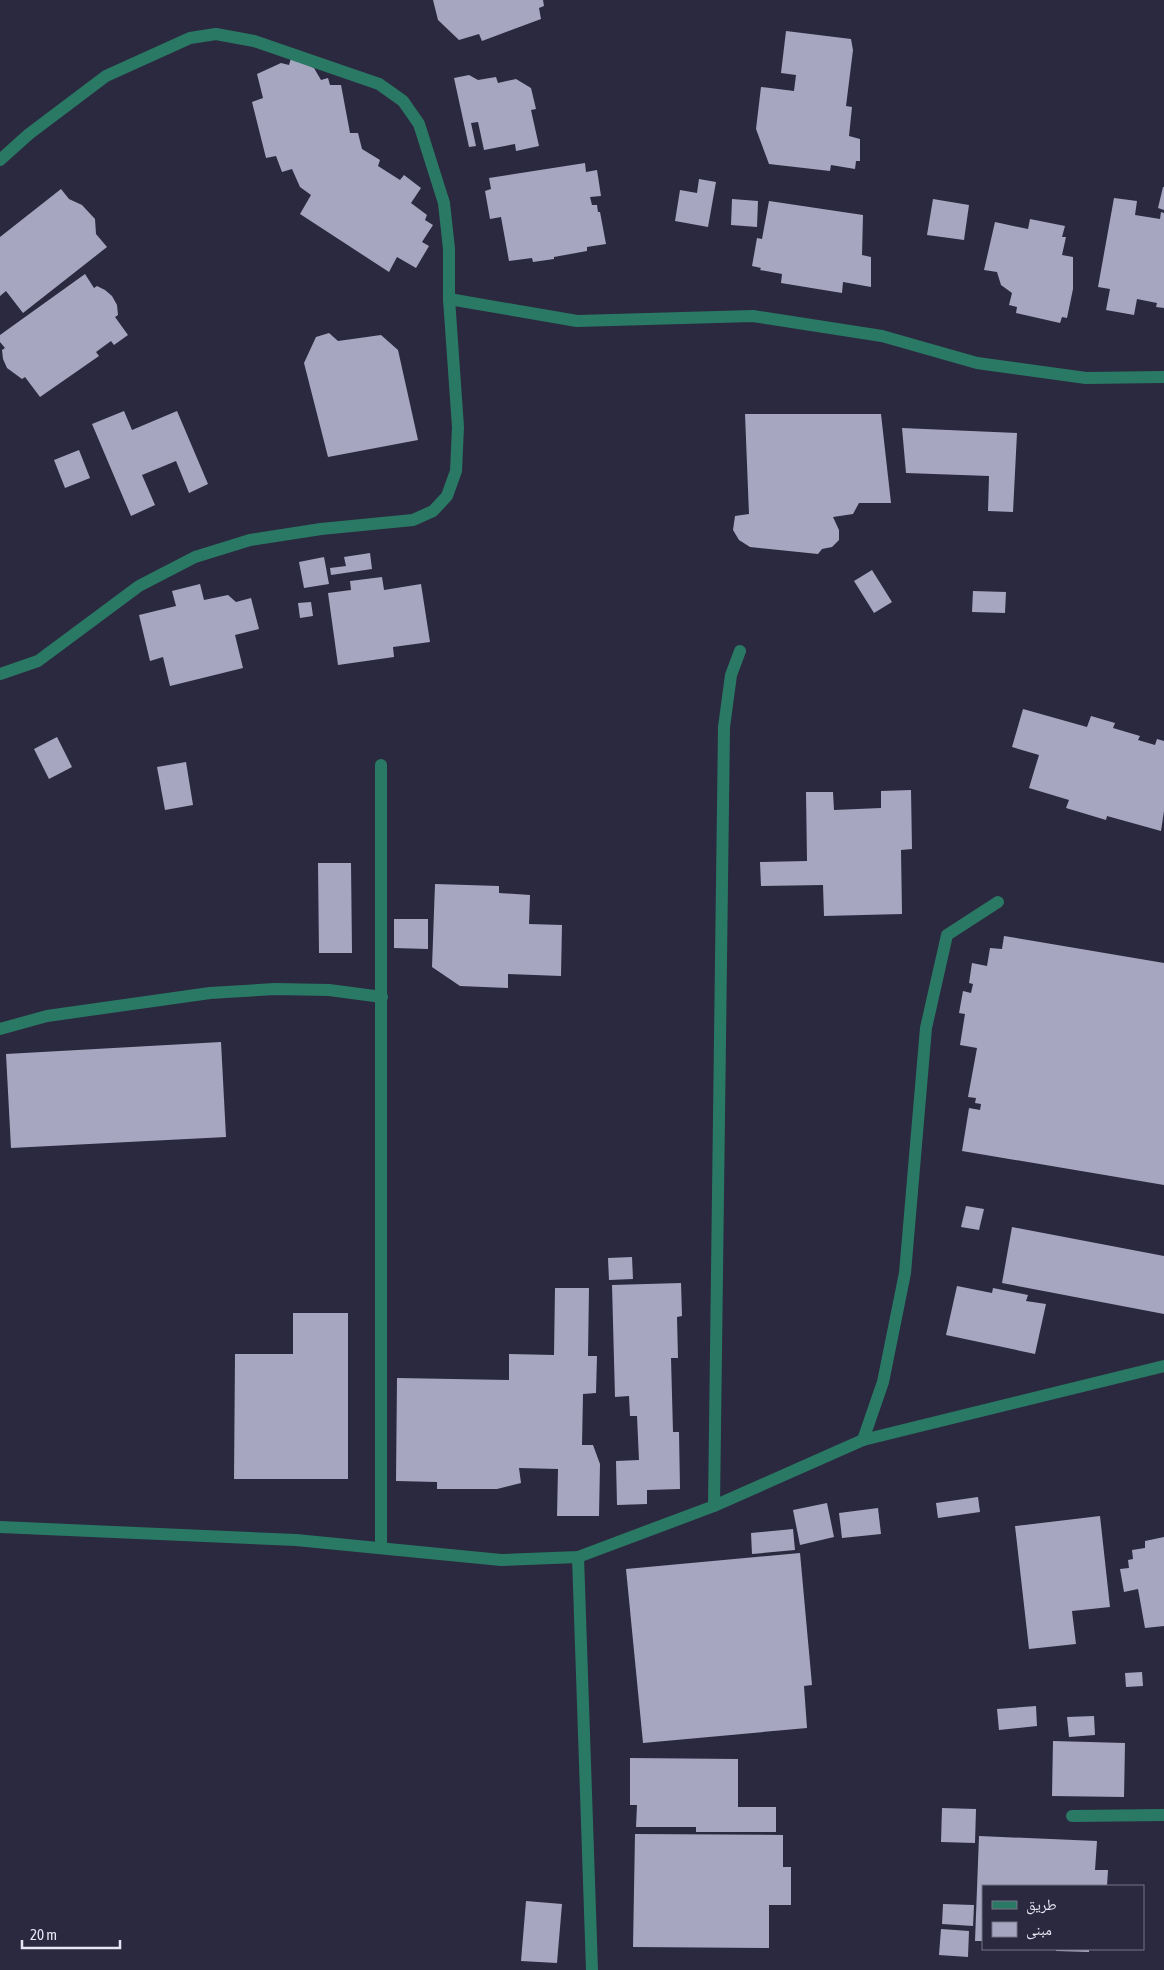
<svg xmlns="http://www.w3.org/2000/svg" width="1164" height="1970" font-family="'Asap Condensed','Noto Naskh Arabic',sans-serif">
  <style>
    .building { fill: #a7a6c1 }
    .lines { fill: none; stroke-linecap: round; stroke-linejoin: round }
    .minor { stroke: #2a7964; stroke-width: 12 }
  </style>
  <rect width="100%" height="100%" fill="#2b293f"/>
  <!-- building -->
  <g class="building">
    <path d="M433,0h110l1,6 -5,2 2,11 -59,22 -3,-7 -20,6 -21,-20z"/>
    <path d="M786,31l65,8 2,11 -7,56 6,1 -3,29 11,3v22h-4l-1,8 -24,-4 -1,6 -61,-7 -13,-35 5,-42 33,4 2,-16 -15,-2z"/>
    <path d="M291,58l23,10 7,12 7,-2 2,7h11l9,48h8l4,16 18,11 -2,6 22,14 4,-5 17,13 -10,15 16,12 -2,5 8,5 -11,17 7,4 -13,22 -19,-11 -8,15 -89,-58 11,-19 -11,-8 -8,-18 -10,3 -6,-16 -10,2 -14,-56 11,-4 -6,-24 24,-11 8,2z"/>
    <path d="M469,75l9,5 18,-3 2,6 18,-4 15,9 5,21 -5,1 8,36 -23,5 -1,-7 -31,6 -6,-28 -7,1 5,23 -7,1 -15,-69z"/>
    <path d="M585,163l1,9 11,-2 4,26 -11,1 2,8h5l1,7h2l6,32 -19,3v4l-33,6v2l-21,3 -1,-4 -23,3 -8,-44 -11,2 -5,-28 6,-2 -2,-11z"/>
    <path d="M699,179l17,3 -8,45 -33,-6 5,-31 17,3z"/>
    <path d="M1163,187h1v23l-6,-2z"/>
    <path d="M61,189l8,10 13,6 13,14 1,15 11,13 -84,66 -17,-22 -6,5v-59z"/>
    <path d="M1114,198l23,3 -2,14 25,4 1,-7 3,1v95l-8,-1 1,-4 -20,-4 -3,16 -28,-5 4,-21 -12,-2z"/>
    <path d="M732,199l26,2 -1,26 -26,-2z"/>
    <path d="M933,199l36,6 -5,35 -37,-5z"/>
    <path d="M769,201l94,14 -1,40 9,2v30l-28,-5 -1,11 -61,-10 1,-9 -22,-4 1,-2 -9,-2 5,-28 5,1z"/>
    <path d="M1030,219l35,7 -3,11h4l-4,18 11,2v32l-6,29 -5,-1 -2,6 -44,-10 1,-6 -8,-2 3,-12 -11,-8 -4,-13 -13,-2 11,-48 33,7z"/>
    <path d="M85,274l9,14 3,-2 8,4 7,6 5,9 1,10 -3,2 13,18 -14,10 -3,-4 -15,11 3,4 -59,41 -15,-20 -3,2 -15,-11 -4,-9 -1,-9 3,-2 -5,-6v-7z"/>
    <path d="M329,333l9,8 43,-6 17,15 20,90 -90,17 -24,-94 12,-26z"/>
    <path d="M124,411l8,19 45,-19 31,73 -19,9 -13,-32 -34,14 13,30 -24,11 -39,-92z"/>
    <path d="M745,414h136l10,89h-32l-6,11 -20,3 6,13v10l-7,7 -10,2 -4,5 -68,-7 -11,-7 -6,-10 2,-14 14,-2z"/>
    <path d="M902,428l115,5 -4,79 -25,-1 1,-35 -83,-3z"/>
    <path d="M79,450l11,28 -25,10 -11,-28z"/>
    <path d="M370,553l2,16 -41,6 -1,-7 16,-2 -2,-9z"/>
    <path d="M324,557l5,27 -25,4 -5,-26z"/>
    <path d="M872,570l20,32 -18,11 -20,-32z"/>
    <path d="M382,577l2,13 37,-6 9,58 -37,5 1,10 -56,8 -10,-72 23,-3 -1,-9z"/>
    <path d="M200,584l4,16 24,-5 8,7 15,-4 8,31 -24,6 8,33 -73,18 -7,-29 -13,4 -11,-46 37,-9 -4,-15z"/>
    <path d="M973,591l33,1 -1,21 -33,-1z"/>
    <path d="M311,602l2,14 -13,2 -2,-15z"/>
    <path d="M1023,709l64,18 4,-11 24,7 -2,5 27,8 -2,4 17,5 2,-6 7,2v70l-3,20 -54,-15 -1,4 -40,-12 3,-8 -40,-12 10,-33 -27,-8z"/>
    <path d="M57,737l15,30 -23,12 -15,-30z"/>
    <path d="M186,762l7,43 -28,5 -8,-43z"/>
    <path d="M911,790l1,59 -11,1 1,64 -78,2 -1,-31 -62,1 -1,-24 47,-1 -1,-69h27l1,18 47,-2v-17z"/>
    <path d="M318,863h33l1,90h-33z"/>
    <path d="M435,884l64,2v7l31,2 -1,29 33,1 -1,51 -53,-2v14l-48,-2 -28,-19z"/>
    <path d="M394,919h34v30l-34,-1z"/>
    <path d="M1004,936l160,27v222l-202,-34 7,-43 11,2 1,-6 -6,-1 1,-5 -8,-1 9,-49 -17,-3 5,-31 -6,-1 4,-22 8,2 2,-9 -4,-1 3,-20 15,3 3,-18 12,1z"/>
    <path d="M221,1042l5,95 -215,11 -5,-94z"/>
    <path d="M966,1206l18,3 -5,21 -18,-3z"/>
    <path d="M1012,1227l152,29v58l-162,-31z"/>
    <path d="M632,1257l1,22 -24,1 -1,-22z"/>
    <path d="M681,1283l1,33 -5,1 1,41h-7l2,74h6l1,57 -33,1v14l-30,1 -1,-44 23,-1 -2,-44h-7l-1,-20 -14,1 -3,-112z"/>
    <path d="M957,1286l35,7 1,-5 35,7 -2,6 20,3 -11,50 -89,-19z"/>
    <path d="M555,1288h34l-1,68h9l-1,37 -13,1 -1,51h11l7,19 -1,52h-42l1,-47 -39,-1 2,15 -24,6h-60v-7l-41,-1 1,-103 112,2v-26l45,1z"/>
    <path d="M293,1313h55v166h-114l1,-125h58z"/>
    <path d="M978,1497l2,15 -42,6 -2,-15z"/>
    <path d="M827,1503l7,34 -34,8 -7,-35z"/>
    <path d="M878,1508l3,26 -39,4 -3,-25z"/>
    <path d="M1100,1516l10,91 -38,4 4,33 -47,5 -14,-123z"/>
    <path d="M793,1529l2,21 -43,4 -1,-21z"/>
    <path d="M1164,1537v89l-19,2 -7,-39 -14,3 -4,-23 9,-1 -1,-8 5,-1 -1,-9 13,-2v-7z"/>
    <path d="M800,1553l12,132 -8,1 3,42 -164,15 -17,-174z"/>
    <path d="M1142,1672l1,14 -17,1 -1,-14z"/>
    <path d="M1036,1706l1,20 -38,4 -2,-21z"/>
    <path d="M1094,1716l1,19 -26,2 -2,-20z"/>
    <path d="M1053,1741l72,2 -1,54 -72,-1z"/>
    <path d="M630,1758l108,1v48h38v25h-80v-5h-60l1,-22h-7z"/>
    <path d="M942,1808l34,1 -1,34 -34,-1z"/>
    <path d="M635,1834l148,1v32h8v38h-22v43l-136,-1z"/>
    <path d="M979,1836l118,5 -2,29h13l-1,16h-124v55h-8z"/>
    <path d="M526,1901l36,3 -5,59 -36,-2z"/>
    <path d="M943,1904l31,1 -1,21 -31,-2z"/>
    <path d="M941,1929l28,2 -1,26 -29,-2z"/>
    <path d="M1056,1949h33v3l-33,-1z"/>
  </g>
  <g class="lines">
    <!-- minor -->
    <g class="minor">
      <path d="M0,160l29,-26 77,-58 84,-38 26,-4 38,7 125,43 24,17 16,23 25,79 5,46v50l9,128 -2,44 -9,25 -14,15 -20,9 -92,9 -71,11 -55,17 -56,29 -101,75 -38,13"/>
      <path d="M449,299l128,22 176,-5 129,20 95,27 109,15 78,-1"/>
      <path d="M0,1029l47,-13 163,-23 65,-4 54,1 53,7"/>
      <path d="M863,1440l20,-58 22,-109 21,-245 21,-93 51,-33"/>
      <path d="M714,1506l10,-779 7,-52 9,-24"/>
      <path d="M0,1527l296,13 205,20 77,-3 136,-51 149,-66 301,-74"/>
      <path d="M381,1548v-783"/>
      <path d="M578,1557l14,413"/>
      <path d="M1072,1816l92,-1"/>
    </g>
  </g>
  <!-- legend -->
  <rect x="982" y="1885" width="162" height="65" fill="#2b293f" stroke="#757487"/>
  <rect x="992" y="1901" width="25" height="8" fill="#2a7964" stroke="#757487"/>
  <text x="1026" y="1910" font-size="15" fill="#e5e5f3">طريق</text>
  <rect x="992" y="1922" width="25" height="15" fill="#a7a6c1" stroke="#757487"/>
  <text x="1026" y="1935" font-size="15" fill="#e5e5f3">مبنى</text>
  <!-- scale -->
  <path d="M22 1940v8h98v-8" fill="none" stroke="#e5e5f3" stroke-width="2.5"/>
  <text x="30" y="1940" font-size="15" fill="#e5e5f3" stroke="#2b293f" stroke-width="4" paint-order="stroke">20 m</text>
</svg>
